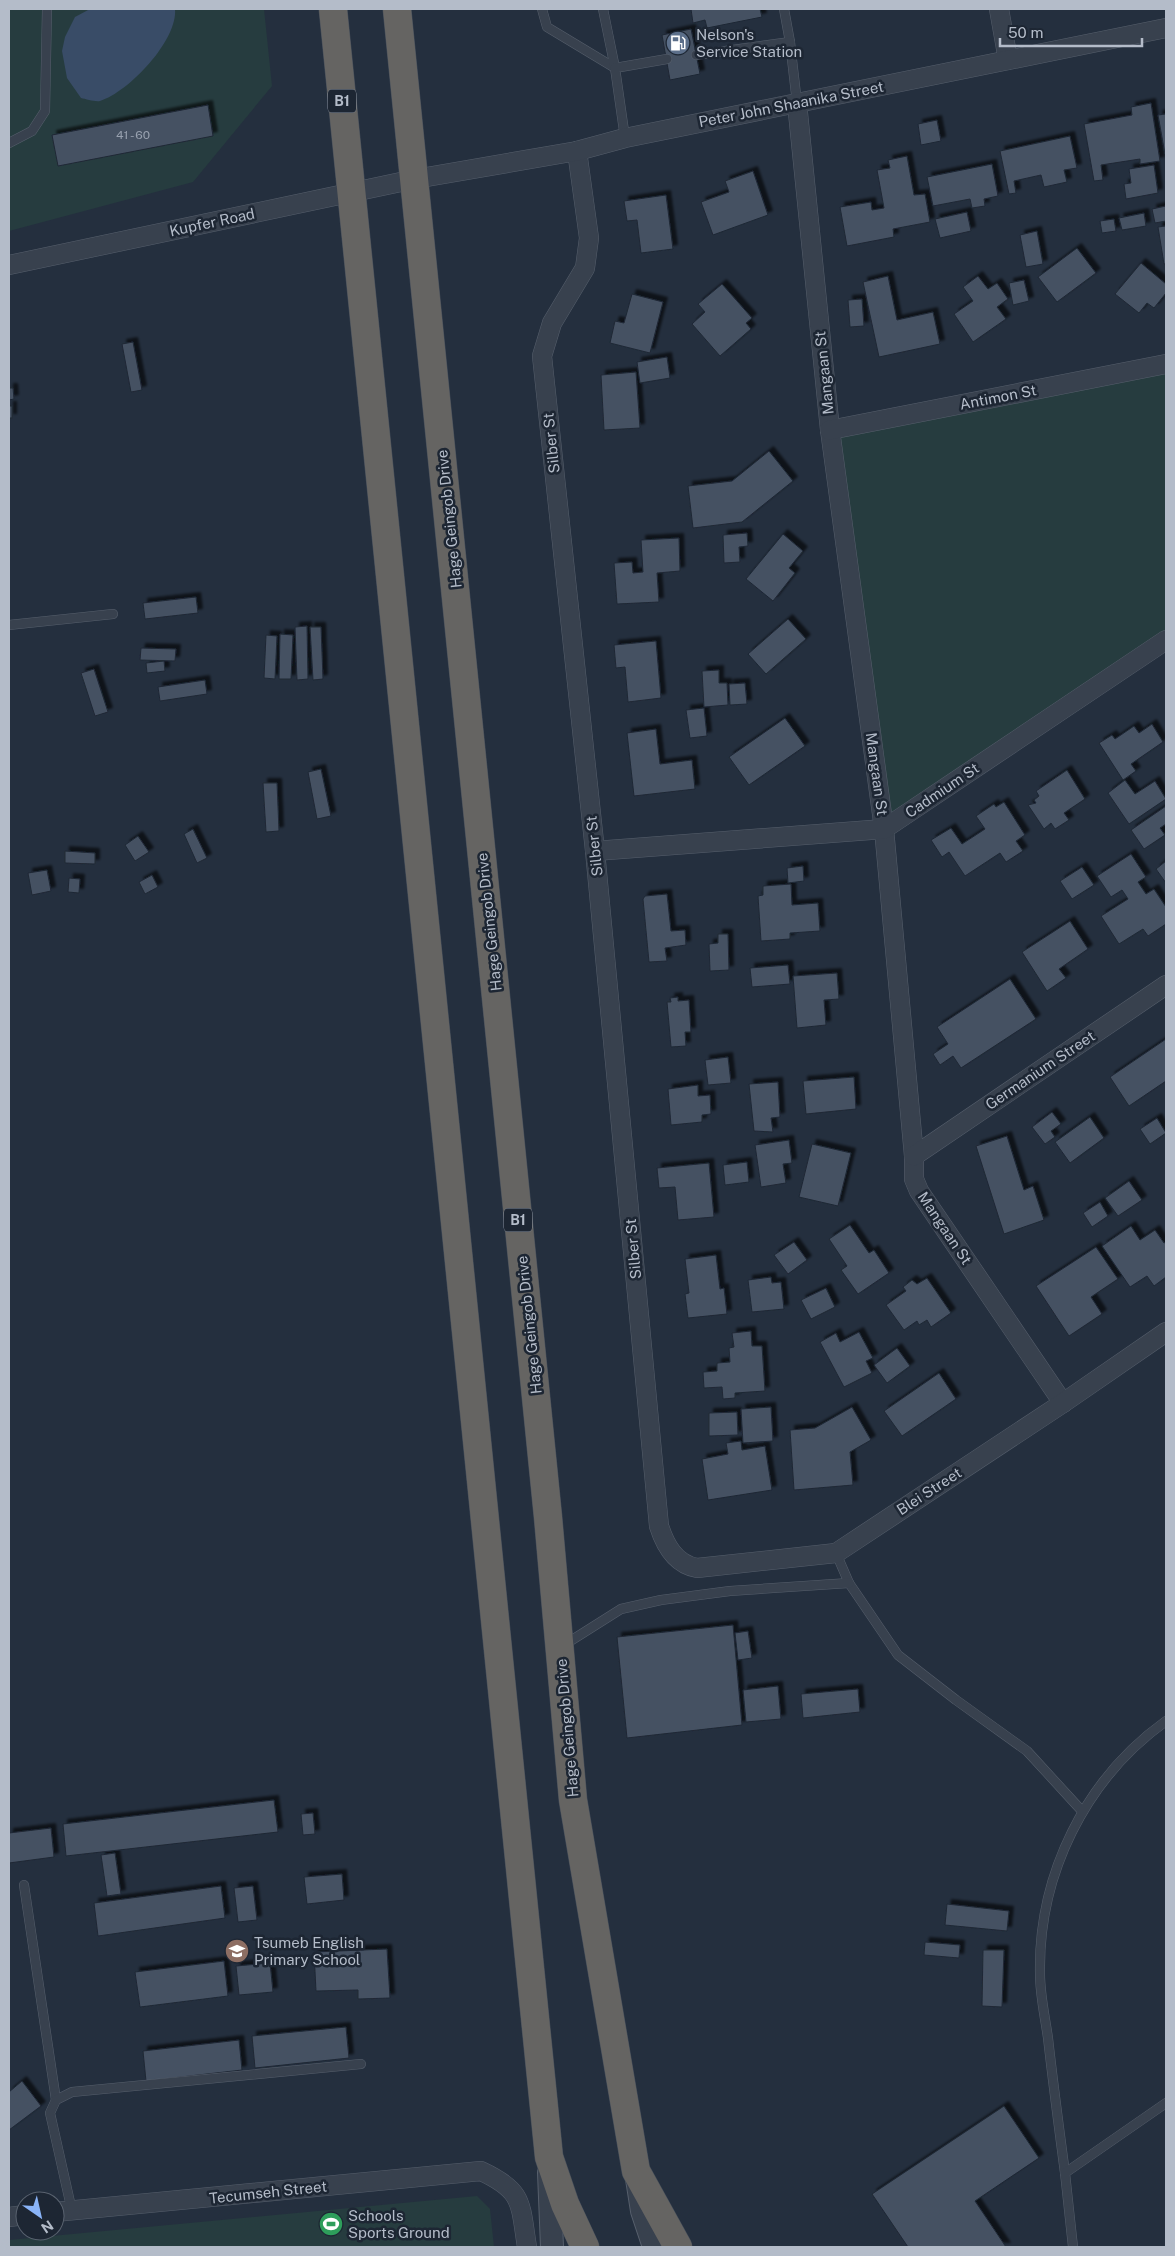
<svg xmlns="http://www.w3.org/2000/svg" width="1175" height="2256" font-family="'Public Sans',sans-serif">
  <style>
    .green { fill: #263c3f }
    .water { fill: #394c67 }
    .building { fill: #455162; stroke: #1f2835; filter: url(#shadow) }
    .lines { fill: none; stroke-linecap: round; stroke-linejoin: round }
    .service-casing { stroke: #565f6c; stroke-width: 10 }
    .minor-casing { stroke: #565f6c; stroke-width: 20 }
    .tertiary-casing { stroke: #565f6c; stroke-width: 24 }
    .trunk-casing { stroke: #434c59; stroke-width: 29 }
    .service { stroke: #38414e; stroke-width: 9 }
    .minor { stroke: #38414e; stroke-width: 19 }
    .tertiary { stroke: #38414e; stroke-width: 22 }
    .trunk { stroke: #656462; stroke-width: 28 }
    .labels { text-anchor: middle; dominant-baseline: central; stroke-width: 5; stroke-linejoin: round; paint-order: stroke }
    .number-label { font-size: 12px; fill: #98a1af }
    .shield { fill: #1d2633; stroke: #878f9c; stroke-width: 1 }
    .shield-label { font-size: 14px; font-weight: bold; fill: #b4bcc9 }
    .poi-label { font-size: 15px; fill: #b4bcc9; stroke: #1d2633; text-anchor: start }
    .street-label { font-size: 15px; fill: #b4bcc9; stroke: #1d2633 }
  </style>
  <defs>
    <filter id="shadow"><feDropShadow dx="4.5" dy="-4.5" stdDeviation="1" flood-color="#0009"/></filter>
  </defs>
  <rect width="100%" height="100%" fill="#242f3e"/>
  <!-- green -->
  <g class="green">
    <path d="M9,9h255l8,77 -79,96 -184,49z"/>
    <path d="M1166,364v276l-282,189 -54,-399z"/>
    <path d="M477,2196l13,13 4,38h-485v-7z"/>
  </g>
  <!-- water -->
  <path class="water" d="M90,9h85c3,31 -46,83 -75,92 -5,1 -14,-2 -19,-3l-14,-20 -5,-27 3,-14 10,-20z"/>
  <!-- building -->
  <g class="building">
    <path d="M691,9h69l2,8 -55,11 -2,-8 -12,3z"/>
    <path d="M691,29l9,45 -30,6 -8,-45z"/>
    <path d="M1151,103l9,58 -20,3v-5l-39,6 2,15 -9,1 -10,-57 48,-9 -1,-8z"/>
    <path d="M208,105l5,31 -155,30 -6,-31z"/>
    <path d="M1166,114v40h-1l-7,-39z"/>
    <path d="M937,120l4,21 -20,4 -3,-21z"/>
    <path d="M1070,136l7,32 -13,2 3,12 -23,5 -3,-12 -27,6 2,12 -7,1 -9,-43z"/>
    <path d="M907,156l7,39 11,-1 5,28 -37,7 1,8 -47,9 -7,-39 31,-5 1,8 12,-2 -7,-38 13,-2 -2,-8z"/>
    <path d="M992,164l6,32 -14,3 1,7 -13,2 -2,-9 -37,7 -6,-29z"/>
    <path d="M1154,165l4,28 -32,6 -2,-15 7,-1 -2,-14z"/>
    <path d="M753,171l15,44 -55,20 -12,-33 28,-10 -4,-11z"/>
    <path d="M666,195l7,54 -32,4 -4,-33 -10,1 -3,-20z"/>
    <path d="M1166,206v15l-11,2 -3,-14z"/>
    <path d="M967,212l4,19 -31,7 -5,-19z"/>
    <path d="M1144,213l2,13 -24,4 -3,-12z"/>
    <path d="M1114,219l2,12 -14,2 -2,-12z"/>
    <path d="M1166,226v38h-2l-6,-37z"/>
    <path d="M1037,231l6,33 -17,3 -6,-32z"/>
    <path d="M1077,248l19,25 -39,29 -19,-25z"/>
    <path d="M1141,263l25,21v9l-12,15 -7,-5 -8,10 -24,-19z"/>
    <path d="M888,276l9,44 36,-8 7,32 -61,13 -16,-75z"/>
    <path d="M978,276l10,13 9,-6 11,16 -11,8 9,12 -33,23 -19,-28 19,-13 -10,-14z"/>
    <path d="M1024,280l5,21 -16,4 -4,-22z"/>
    <path d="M722,284l30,34 -6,5 5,6 -31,27 -28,-32 13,-12 -7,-8z"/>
    <path d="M632,294l31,8 -13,51 -40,-10 5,-22 9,2z"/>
    <path d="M862,299l2,27 -14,1 -2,-27z"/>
    <path d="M133,342l9,48 -11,2 -9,-48z"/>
    <path d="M667,357l3,21 -30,5 -3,-21z"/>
    <path d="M636,372l4,56 -36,2 -3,-55z"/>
    <path d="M9,388h4l1,11 -5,1z"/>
    <rect x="9" y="406" width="3" height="12"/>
    <path d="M769,451l24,30 -51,41 -49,6 -5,-42 44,-5z"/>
    <path d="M747,533l1,13 -9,1 1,15 -16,1 -1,-28z"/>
    <path d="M783,534l20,17 -14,17 6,5 -22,28 -27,-22z"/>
    <path d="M679,538l1,33 -23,2 2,29 -42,2 -3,-41 18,-1 1,11 10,-1 -2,-32z"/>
    <path d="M196,597l2,16 -53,6 -2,-16z"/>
    <path d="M788,619l18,20 -40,35 -18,-20z"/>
    <path d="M307,626l1,53 -11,1 -2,-53z"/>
    <path d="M310,627h11l2,52 -10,1z"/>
    <path d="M280,634l13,1 -2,44h-12z"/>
    <path d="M266,635l11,1 -2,43 -11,-1z"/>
    <path d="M656,641l5,57 -33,4 -3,-35 -9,1 -2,-23z"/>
    <path d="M141,648l35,1 -1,12 -35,-1z"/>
    <path d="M164,661l1,10 -18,2 -1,-10z"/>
    <path d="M94,669l14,43 -13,4 -14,-43z"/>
    <path d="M719,670v13h8l1,22 -24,2 -2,-36z"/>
    <path d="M205,680l2,14 -47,7 -2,-14z"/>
    <path d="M745,683l2,21 -17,1 -1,-21z"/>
    <path d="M704,708l3,28 -17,2 -4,-28z"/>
    <path d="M785,718l20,28 -56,39 -20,-28z"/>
    <path d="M1152,724l11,18 -32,22 5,7 -13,9 -24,-37 13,-8 3,4 19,-13 5,7z"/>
    <path d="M656,729l4,35 32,-4 3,29 -61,7 -7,-63z"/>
    <path d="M321,769l10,47 -14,3 -9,-47z"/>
    <path d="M1067,770l18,29 -21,14 5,7 -14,9 -4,-6 -7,6 -16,-24 8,-2 -2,-3 5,-4 -3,-5z"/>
    <path d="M1125,780l10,14 20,-13 11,18 -37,25 -21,-31z"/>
    <path d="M263,783h14l2,48 -13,1z"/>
    <path d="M1004,802l21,33 -9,6 7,10 -17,11 -6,-9 -35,23 -16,-24 -7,5 -11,-17 20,-12 11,16 23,-15 -9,-13 18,-12 2,3z"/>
    <path d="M1166,806v18l-6,4 5,7 -21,14 -13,-19z"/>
    <path d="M193,829l14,29 -10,5 -13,-29z"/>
    <path d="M138,836l11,16 -14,9 -10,-16z"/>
    <path d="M65,851l30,2v11l-30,-1z"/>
    <path d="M1131,854l15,23 -8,5 8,12 8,-5 12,18v17l-18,12 -5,-7 -24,15 -18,-28 27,-17 -6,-9 -11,7 -14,-21z"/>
    <path d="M1166,861v22l-10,-14z"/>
    <path d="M803,866l1,15 -16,2 -1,-15z"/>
    <path d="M1082,867l12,18 -22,14 -12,-18z"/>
    <path d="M47,870l4,21 -19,4 -4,-22z"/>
    <path d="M152,875l6,12 -13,7 -6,-12z"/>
    <path d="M69,878l11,1 -1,14 -11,-1z"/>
    <path d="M791,884l1,21 26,-2 2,28 -30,2v6l-29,2 -3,-45 5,-1v-9z"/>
    <path d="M667,894l4,37 14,-1 1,15 -21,3 2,13 -18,1 -6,-63 2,-3z"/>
    <path d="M1070,921l18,28 -29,20 7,9 -19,13 -25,-39z"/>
    <path d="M718,934h10l1,36 -19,1 -1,-27 9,-1z"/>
    <path d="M788,965l2,19 -38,3 -2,-19z"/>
    <path d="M837,973l2,26 -15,1 2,25 -29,3 -4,-52z"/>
    <path d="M1010,979l26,40 -75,49 -8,-12 -13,9 -7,-11 15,-10 -11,-17z"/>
    <path d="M678,997v4l11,-1 2,32h-6l1,14 -15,1 -4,-45h4l-1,-4z"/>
    <path d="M1166,1039v42l-37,25 -19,-29z"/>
    <path d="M728,1057l3,26 -23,2 -3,-25z"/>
    <path d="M854,1077l2,32 -50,5 -3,-33z"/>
    <path d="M778,1082l2,35 -9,1 2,14 -19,-1 -5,-47z"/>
    <path d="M698,1085v11l12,-1 1,19 -9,1v7l-31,3 -3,-36z"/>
    <path d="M1052,1112l9,12 -10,7 4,6 -10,7 -13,-17z"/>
    <path d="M1090,1117l14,21 -34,25 -15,-21z"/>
    <path d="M1157,1118l9,15 -16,11 -10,-15z"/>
    <path d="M1007,1136l17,54 9,-4 11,34 -40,14 -28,-88z"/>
    <path d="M789,1140l3,23 -9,1 3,19 -25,4 -6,-42z"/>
    <path d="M812,1144l39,9 -13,53 -39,-9z"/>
    <path d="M747,1162l2,20 -24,3 -2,-20z"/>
    <path d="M709,1163l5,54 -36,3 -3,-33 -16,1 -2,-20z"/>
    <path d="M1129,1181l13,19 -24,16 -13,-18z"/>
    <path d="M1100,1202l8,14 -16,11 -9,-14z"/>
    <path d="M850,1225l19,28 5,-3 15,23 -31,21 -17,-24 6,-4 -18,-27z"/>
    <path d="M1131,1226l9,14 15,-10 9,13 2,-1v35l-12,9 -7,-10 -17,11 -28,-41z"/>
    <path d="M794,1242l13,18 -19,14 -14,-19z"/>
    <path d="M1096,1247l22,32 -27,18 11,17 -33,22 -33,-50z"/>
    <path d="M716,1255l4,34 4,-1 3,26 -39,4 -3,-24 4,-1 -4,-34z"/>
    <path d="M771,1277l1,6 9,-1 3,27 -32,3 -4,-32z"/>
    <path d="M927,1278l24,35 -20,14 -4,-7 -8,5 -2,-4 -13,9 -18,-25 20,-14 -3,-4 9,-7 5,4z"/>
    <path d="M826,1288l9,19 -24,12 -10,-19z"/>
    <path d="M751,1331l1,15h10l3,45 -30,2v5l-12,1 -1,-12 -18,1 -1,-16 14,-1v-8l13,-1 -1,-14 5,-1 -2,-14z"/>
    <path d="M859,1332l14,26 -7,3 6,12 -28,14 -24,-45 16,-9 4,9z"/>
    <path d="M897,1348l13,18 -23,17 -13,-18z"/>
    <path d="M939,1373l17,26 -54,37 -18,-25z"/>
    <path d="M771,1407l2,34 -30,2 -2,-34z"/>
    <path d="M852,1407l19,33 -21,12 3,33 -59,5 -4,-60 25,-2z"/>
    <path d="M737,1412l1,23 -29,1v-23z"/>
    <path d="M741,1441l1,9 23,-4 7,44 -64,10 -6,-41 26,-5 -2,-11z"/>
    <path d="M733,1625l9,100 -115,13 -10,-101z"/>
    <path d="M748,1631l4,27 -14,2 -3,-27z"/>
    <path d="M778,1686l3,33 -35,3 -3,-32z"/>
    <path d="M858,1689l2,23 -57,6 -2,-24z"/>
    <path d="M274,1800l4,32 -212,24 -3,-32z"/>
    <path d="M313,1813l2,21 -12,1 -2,-21z"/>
    <path d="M51,1828l3,29 -45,6v-30z"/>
    <path d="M115,1853l6,41 -14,2 -6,-41z"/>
    <path d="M342,1874l2,26 -37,4 -3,-27z"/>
    <path d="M221,1886l4,32 -127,18 -4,-33z"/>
    <path d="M253,1886l4,34 -19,2 -4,-34z"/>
    <path d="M947,1904l62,7 -2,20 -62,-6z"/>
    <path d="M925,1942l35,3 -1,13 -35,-3z"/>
    <path d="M387,1949l3,49 -32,1v-9l-42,1 -2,-39z"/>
    <path d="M983,1950h21l-2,57 -20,-1z"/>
    <path d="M224,1961l4,35 -88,11 -5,-35z"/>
    <path d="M270,1963l3,29 -34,3 -3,-29z"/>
    <path d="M346,2027l3,31 -94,10 -3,-32z"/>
    <path d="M239,2040l3,30 -96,11 -3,-30z"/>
    <path d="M22,2081l19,25 -32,24v-38z"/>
    <path d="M1004,2106l35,52 -64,43 31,46h-98l-36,-53z"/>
  </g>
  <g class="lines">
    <!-- service casing -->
    <g class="service-casing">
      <g id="service">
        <path d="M542,9l5,18 68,41"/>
        <path d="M603,9l12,59"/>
        <path d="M784,9l6,33"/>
        <path d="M696,55l94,-13 7,61"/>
        <path d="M625,138l-10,-70 52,-9"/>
        <path d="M9,143l23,-12 13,-20 2,-102"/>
        <path d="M9,625l104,-11"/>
        <path d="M836,1553l13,30 49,72 58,45 71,51 55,60"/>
        <path d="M564,1645l57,-36 40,-9 69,-9 119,-8"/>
        <path d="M24,1885l32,215"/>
        <path d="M1065,2173c-6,-45 -12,-90 -17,-135 -3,-21 -8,-43 -8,-64 -2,-99 45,-195 126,-253"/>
        <path d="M72,2211l-22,-98 6,-13 16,-8 289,-28"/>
        <path d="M1073,2247l-8,-74 101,-70"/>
      </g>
    </g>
    <!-- minor casing -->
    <g class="minor-casing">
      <g id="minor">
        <path d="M999,9l9,51"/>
        <path d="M797,103l33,327 54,399 30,327v23l5,12 144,212"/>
        <path d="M577,151l12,87 -4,30 -33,55 -10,33 53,495 64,675c6,19 16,38 38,42l139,-15 227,-150 103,-71"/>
        <path d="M9,265l406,-86 162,-28 48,-13 541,-110"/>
        <path d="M830,430l336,-66"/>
        <path d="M595,851l289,-22 282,-189"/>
        <path d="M914,1156l252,-171"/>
        <path d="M55,2212l426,-41c43,20 39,32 46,76"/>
        <path d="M9,2217l16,-2"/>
      </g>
    </g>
    <!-- tertiary casing -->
    <g class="tertiary-casing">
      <g id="tertiary">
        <path d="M549,2173l3,74"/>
        <path d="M637,2179l5,32 12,36"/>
      </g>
    </g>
    <!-- trunk casing -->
    <g class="trunk-casing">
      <g id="trunk">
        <path d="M333,9l216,2148 16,47 20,43"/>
        <path d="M397,9l151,1508 25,283 63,371 42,76"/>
      </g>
    </g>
    <!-- service -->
    <use href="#service" class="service"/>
    <!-- minor -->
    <use href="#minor" class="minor"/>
    <!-- tertiary -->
    <use href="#tertiary" class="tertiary"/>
    <!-- trunk -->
    <use href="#trunk" class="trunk"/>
  </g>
  <!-- icons -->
  <defs>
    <g id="fuel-disc" transform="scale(1.25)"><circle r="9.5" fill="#5c6f8a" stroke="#1d2633"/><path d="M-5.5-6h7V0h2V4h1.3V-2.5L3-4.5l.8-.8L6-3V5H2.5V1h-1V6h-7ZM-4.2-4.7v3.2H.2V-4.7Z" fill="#fff"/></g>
    <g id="school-disc" transform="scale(1.25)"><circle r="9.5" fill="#8d6e63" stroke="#1d2633"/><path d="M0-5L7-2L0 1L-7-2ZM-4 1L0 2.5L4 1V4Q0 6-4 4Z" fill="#fff"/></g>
    <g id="stadium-disc" transform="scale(1.25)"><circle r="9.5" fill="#2e9e5b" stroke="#1d2633"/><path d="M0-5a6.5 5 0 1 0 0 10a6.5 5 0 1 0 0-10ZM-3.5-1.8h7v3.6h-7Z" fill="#fff"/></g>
  </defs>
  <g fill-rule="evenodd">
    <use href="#fuel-disc" x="678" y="43"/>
    <use href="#school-disc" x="237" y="1951"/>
    <use href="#stadium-disc" x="331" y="2224"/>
  </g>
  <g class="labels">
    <!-- number labels -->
    <g class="number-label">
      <text x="133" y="135">41 - 60</text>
    </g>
    <!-- shield labels -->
    <g class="shield">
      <rect x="328" y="89.5" width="28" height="23" rx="4"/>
      <rect x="504" y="1208.5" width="28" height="23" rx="4"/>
    </g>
    <g class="shield-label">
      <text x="342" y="101">B1</text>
      <text x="518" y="1220">B1</text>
    </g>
    <!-- poi labels -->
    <g class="poi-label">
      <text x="696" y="34">Nelson's<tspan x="696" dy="17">Service Station</tspan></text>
      <text x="254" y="1942">Tsumeb English<tspan x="254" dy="17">Primary School</tspan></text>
      <text x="348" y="2215">Schools<tspan x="348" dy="17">Sports Ground</tspan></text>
    </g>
    <!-- street labels -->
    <g class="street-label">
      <text transform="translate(791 104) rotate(-11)">Peter John Shaanika Street</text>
      <text transform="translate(212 222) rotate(-12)">Kupfer Road</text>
      <text transform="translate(824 373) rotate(-96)">Mangaan St</text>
      <text transform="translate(998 397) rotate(-11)">Antimon St</text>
      <text transform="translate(551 443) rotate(-96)">Silber St</text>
      <text transform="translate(449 519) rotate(-96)">Hage Geingob Drive</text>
      <text transform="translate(877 774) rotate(82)">Mangaan St</text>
      <text transform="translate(942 790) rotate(-34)">Cadmium St</text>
      <text transform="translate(594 846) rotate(-96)">Silber St</text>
      <text transform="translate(489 922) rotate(-96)">Hage Geingob Drive</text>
      <text transform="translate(1040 1070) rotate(-34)">Germanium Street</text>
      <text transform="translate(945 1228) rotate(56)">Mangaan St</text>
      <text transform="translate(633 1249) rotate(-95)">Silber St</text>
      <text transform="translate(529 1325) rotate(-96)">Hage Geingob Drive</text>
      <text transform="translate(929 1491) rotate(-33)">Blei Street</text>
      <text transform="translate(567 1728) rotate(-95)">Hage Geingob Drive</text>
      <text transform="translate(268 2192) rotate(-6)">Tecumseh Street</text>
    </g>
  </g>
  <!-- border -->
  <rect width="1175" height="2256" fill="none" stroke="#b4bcc9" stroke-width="20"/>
  <!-- north arrow -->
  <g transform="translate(40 2216) rotate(146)"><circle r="24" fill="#1d2633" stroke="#59626f"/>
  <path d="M0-4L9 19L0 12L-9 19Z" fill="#8ab4f8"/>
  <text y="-8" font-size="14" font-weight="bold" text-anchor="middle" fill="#b4bcc9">N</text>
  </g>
  <!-- scale -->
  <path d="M1000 38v8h142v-8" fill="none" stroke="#b4bcc9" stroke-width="2.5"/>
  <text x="1008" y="38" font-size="15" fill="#b4bcc9" stroke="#1d2633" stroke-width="4" paint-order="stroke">50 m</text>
</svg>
